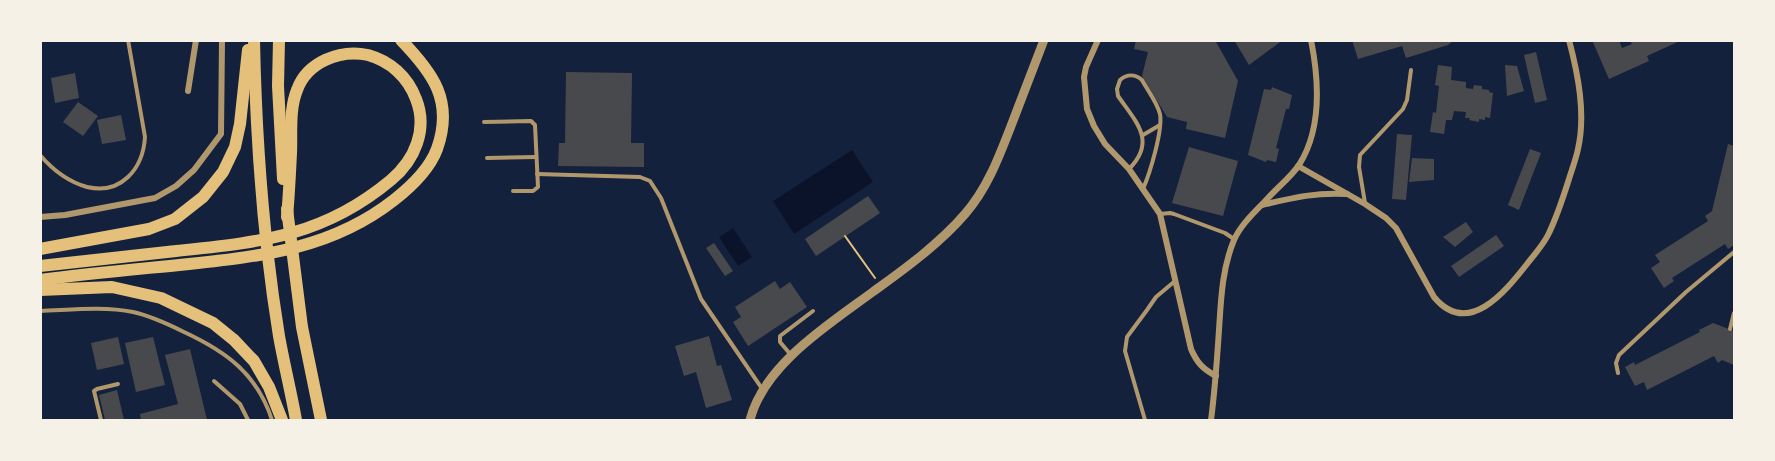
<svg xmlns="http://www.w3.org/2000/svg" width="1775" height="461" font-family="'Public Sans',sans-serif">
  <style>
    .water { fill: #0b132b }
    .building { fill: #48494c }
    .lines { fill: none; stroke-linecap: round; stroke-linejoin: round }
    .path { stroke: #e5c07b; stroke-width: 2 }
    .service { stroke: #b1986c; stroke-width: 4 }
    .minor { stroke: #b1986c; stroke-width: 6 }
    .tertiary { stroke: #b1986c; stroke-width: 9 }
    .trunk { stroke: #e5c07b; stroke-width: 12 }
  </style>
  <rect width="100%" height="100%" fill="#14213d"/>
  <!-- water -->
  <g class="water">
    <path d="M852,150l21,32 -79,52 -21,-33z"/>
    <path d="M733,228l19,29 -14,9 -19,-29z"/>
  </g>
  <!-- building -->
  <g class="building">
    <path d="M1136,40h79l23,41 -13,57 -39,-9 1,-7 -20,-5 -25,-41 6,-24 -14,-3z"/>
    <path d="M1234,40h49l-34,25z"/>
    <path d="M1352,40h102l-6,5 -42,13 -4,-12 -44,13z"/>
    <path d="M1592,40h27l3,8 10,-4 -2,-4h52l-35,16 2,5 -40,18z"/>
    <path d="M1536,52l11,48 -12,3 -11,-48z"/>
    <path d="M1438,65l14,2 -1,13 15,2v6l7,1 1,-4 8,1v3l7,1v2l4,1 -3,25 -5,-1v3l-6,-1v3l-10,-2 1,-2h-5l1,-6 -12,-1 -2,9h-6l-2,14 -14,-2 3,-20 3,1 3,-27 -4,-1z"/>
    <path d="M1505,65l12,1 7,25 -17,5z"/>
    <path d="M566,72l66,1 -1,70h13v24l-86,-1 1,-23h6z"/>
    <path d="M75,73l4,25 -24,5 -4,-25z"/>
    <path d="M1272,87l20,8 -3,14h-3l-10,39 3,1 -3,13 -9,-2 -1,2 -18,-7 16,-66 7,1z"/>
    <path d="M78,102l20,14 -15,20 -20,-14z"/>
    <path d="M121,115l5,25 -24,4 -5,-24z"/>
    <path d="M1397,134l15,1 -6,65 -14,-1z"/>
    <path d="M1728,144l6,2v99l-6,4 -3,-5 -53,34 2,3 -10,7 -13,-20 9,-6 -5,-7 53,-34 -3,-5 7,-5z"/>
    <path d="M1189,147l49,14 -15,55 -51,-13z"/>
    <path d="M1530,149l11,4 -22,57 -11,-5z"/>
    <path d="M1412,158l22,1v21l-25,2z"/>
    <path d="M868,196l12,17 -64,43 -11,-17z"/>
    <path d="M1466,222l7,10 -18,15 -12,-10z"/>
    <path d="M1496,235l8,11 -45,31 -8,-11z"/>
    <path d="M714,243l19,28 -8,5 -19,-28z"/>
    <path d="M775,281l5,8 10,-7 17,25 -59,39 -15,-24 8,-5 -6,-10z"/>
    <path d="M1713,323l21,8v34l-12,-5 -4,3 -4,-7 -67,34 -3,-8 -9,4 -10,-19 9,-5 1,3 65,-33 -1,-2z"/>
    <path d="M709,336l8,30 4,-1 11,35 -26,8 -10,-36 -12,4 -9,-30z"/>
    <path d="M118,337l6,27 -27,6 -6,-27z"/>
    <path d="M153,337l12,48 -29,7 -11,-49z"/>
    <path d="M190,349l17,71h-66l-1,-6 38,-10 -13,-49z"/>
    <path d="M117,390l7,30h-19l-6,-25z"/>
  </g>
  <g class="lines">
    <!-- path -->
    <path class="path" d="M845,236l30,42"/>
    <!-- service -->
    <g class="service">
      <path d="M484,122l47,-1 4,4 3,62 -5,4h-20"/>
      <path d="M1143,135l17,-10"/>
      <path d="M40,155c12,14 29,27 47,32 34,8 56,-18 58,-50l-17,-97"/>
      <path d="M487,158l49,-1"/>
      <path d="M1129,169c28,-28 7,-47 -11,-73l-1,-7 3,-9c7,-6 15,-6 22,0 6,11 15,22 18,34 3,16 -10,59 -17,75"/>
      <path d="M537,174l103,3 10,4 11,17 40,101 62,91"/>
      <path d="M1365,203l-6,-36 1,-12 43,-46 4,-9 4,-30"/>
      <path d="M1160,214l10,-1 4,1 51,19 9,6"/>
      <path d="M40,311c30,-1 63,-5 93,1 18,4 35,12 51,20 43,20 73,42 88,88"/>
      <path d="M1730,329l4,-16"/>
      <path d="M791,355l-11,-13v-6l33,-25"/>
      <path d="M1618,373l-2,-10 3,-8 67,-63 48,-40"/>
      <path d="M214,381l26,23 8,16"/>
      <path d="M101,420l-7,-29 3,-2 21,-5"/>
      <path d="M1145,420l-20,-69 2,-14 20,-27 9,-13 19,-16"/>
    </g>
    <!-- minor -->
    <g class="minor">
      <path d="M1098,40l-12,27 -2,10 3,32 7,17 11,18 24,25 31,45 31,135c6,14 12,20 25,27"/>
      <path d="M188,91l8,-51"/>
      <path d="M1298,166l67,38 21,14 10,10 38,69c34,41 71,-5 93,-33 7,-9 16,-19 21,-29 9,-18 15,-37 21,-56 3,-10 7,-20 9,-30 8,-35 0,-75 -9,-109"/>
      <path d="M1262,205c30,-7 54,-13 85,-11"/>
      <path d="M40,217l25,-2 90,-17 21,-12 18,-16 27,-36 1,-94"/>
      <path d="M1211,420c4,-30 6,-60 8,-90 2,-31 3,-61 15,-90 7,-16 22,-29 34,-42 10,-11 23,-21 31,-33 23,-36 20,-85 12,-125"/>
    </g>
    <!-- tertiary -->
    <path class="tertiary" d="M750,420c14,-56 81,-97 124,-129 31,-22 66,-48 91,-77 22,-25 34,-57 46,-88 11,-29 22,-57 33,-86"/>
    <!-- trunk -->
    <g class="trunk">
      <path d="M254,40c2,99 9,198 25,296 5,28 12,56 17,84"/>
      <path d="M279,40l-1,46 5,93"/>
      <path d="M287,209l15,118 19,93"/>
      <path d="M40,249l109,-20 26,-10 28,-22 20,-25 12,-25 5,-23 8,-74"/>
      <path d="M40,266c46,-5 91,-10 136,-15 84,-9 147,-14 215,-71 24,-20 37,-51 25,-81 -8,-22 -26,-38 -48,-44 -28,-6 -61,7 -71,35 -8,20 -5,42 -6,63 -1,21 -2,42 -4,64"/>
      <path d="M40,280c50,-7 100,-11 149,-16 75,-8 144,-16 205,-64 18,-14 35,-30 43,-51 17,-48 -4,-76 -36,-109"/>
      <path d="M40,290l72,-3 49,11 52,25 21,17 20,21 15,26 13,33"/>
    </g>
  </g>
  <!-- border -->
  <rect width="1775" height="461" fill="none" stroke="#f6f1e7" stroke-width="84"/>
</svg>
